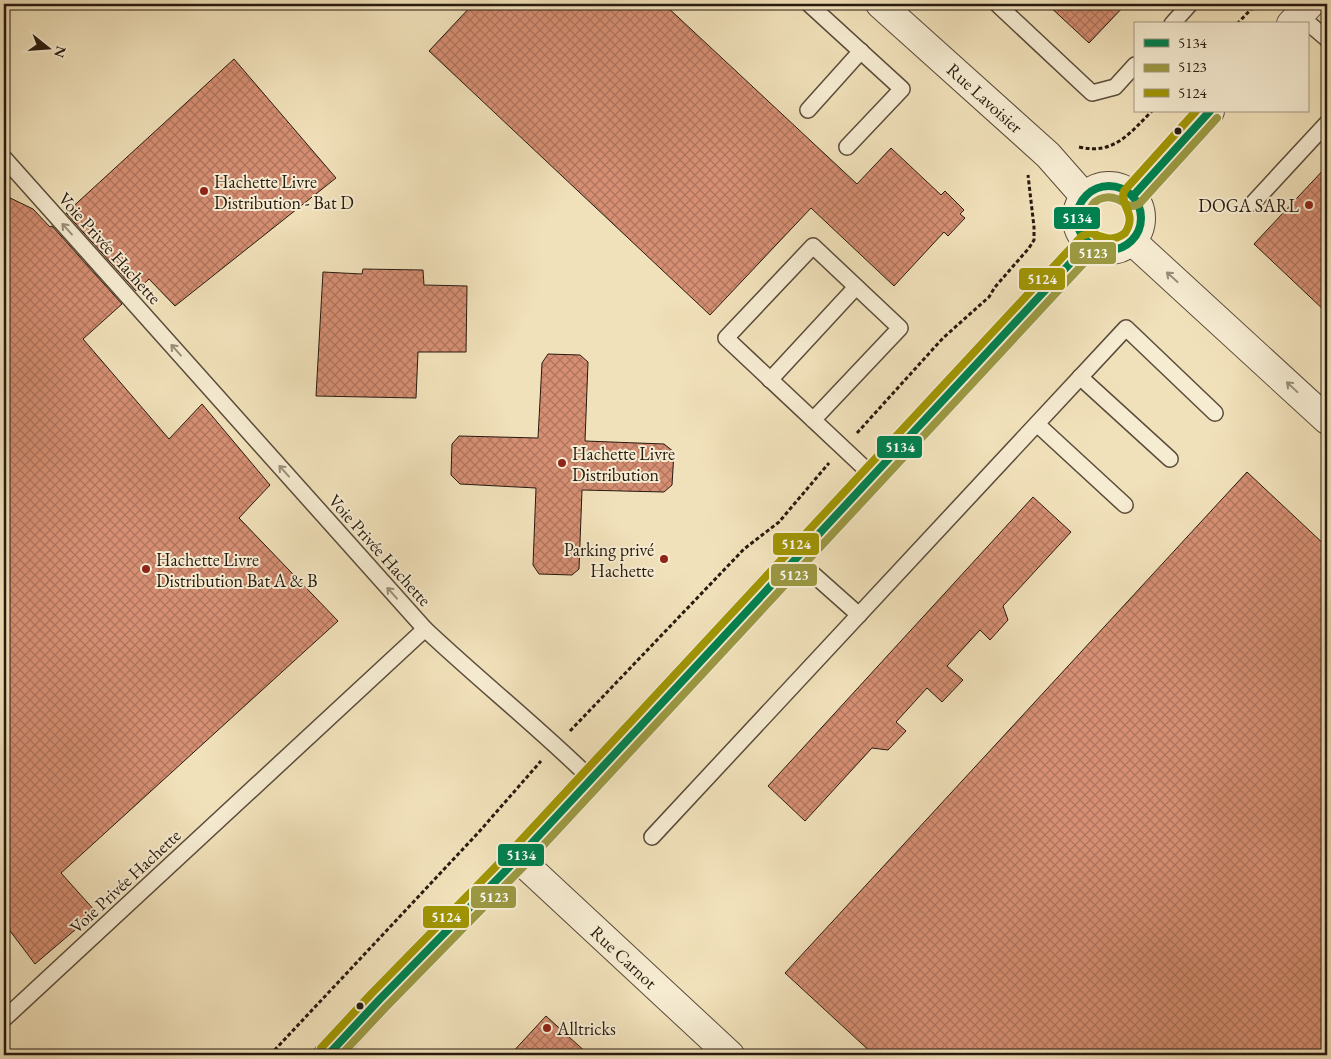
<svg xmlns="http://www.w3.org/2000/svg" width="1331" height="1059" font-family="'EB Garamond',serif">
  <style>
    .building { fill: url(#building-cross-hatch); stroke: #271a0f }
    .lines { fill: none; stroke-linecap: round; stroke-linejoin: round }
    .service-casing { stroke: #5a4c3a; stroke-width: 18 }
    .minor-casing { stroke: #5a4c3a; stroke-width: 30 }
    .path { stroke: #271a0f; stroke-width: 3; stroke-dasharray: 4 2.5; stroke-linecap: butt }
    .service { stroke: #f6ecd2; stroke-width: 15 }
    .minor { stroke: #f6ecd2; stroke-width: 28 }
    .bus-1-casing { stroke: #f6ecd2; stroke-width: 11 }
    .bus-2-casing { stroke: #f6ecd2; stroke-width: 11 }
    .bus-3-casing { stroke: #f6ecd2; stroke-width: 11 }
    .bus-1 { stroke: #00814f; stroke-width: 8 }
    .bus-2 { stroke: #9b9842; stroke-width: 8 }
    .bus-3 { stroke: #a09504; stroke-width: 8 }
    .oneway { stroke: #998e7a }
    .bus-dot { fill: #271a0f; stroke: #f6ecd2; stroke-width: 2 }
    .poi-dot { fill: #8f2418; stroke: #f6ecd2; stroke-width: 2 }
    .labels { text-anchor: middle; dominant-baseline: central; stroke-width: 4; stroke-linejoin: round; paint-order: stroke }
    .street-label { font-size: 18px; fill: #271a0f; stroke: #f6ecd2 }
    .poi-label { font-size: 18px; fill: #271a0f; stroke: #f6ecd2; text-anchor: start }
    .line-badge { stroke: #f6ecd2; stroke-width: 2 }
    .badge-label { font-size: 14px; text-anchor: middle; font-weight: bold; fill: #fff }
  </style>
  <defs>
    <pattern id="building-cross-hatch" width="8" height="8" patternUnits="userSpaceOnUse" patternTransform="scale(1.25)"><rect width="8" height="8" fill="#d68f73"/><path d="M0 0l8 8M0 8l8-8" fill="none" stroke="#ae745d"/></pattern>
  </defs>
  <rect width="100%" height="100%" fill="#f1e1ba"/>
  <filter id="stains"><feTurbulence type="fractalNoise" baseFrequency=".004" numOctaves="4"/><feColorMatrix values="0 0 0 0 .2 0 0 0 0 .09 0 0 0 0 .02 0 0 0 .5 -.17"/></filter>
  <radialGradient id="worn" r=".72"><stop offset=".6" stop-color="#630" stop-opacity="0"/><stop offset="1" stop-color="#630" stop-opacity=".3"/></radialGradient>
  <!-- building -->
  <g class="building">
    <path d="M473,4h191l193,180 34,-36 50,47 4,-4 19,19 -4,4 5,4 -17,18 -4,-4 -50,54 -83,-78 -101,107 -281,-264z"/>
    <path d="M1047,4h79l-37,39z"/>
    <path d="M234,59l102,119 -161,128 -26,-27 -13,12 -70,-78z"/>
    <path d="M1327,166v147l-73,-69z"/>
    <path d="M4,195l29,14 17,18 2,-1 70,78 -39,35 86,100 33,-35 68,81 -31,33 99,103 -277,252 35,39 -61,52 -31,-41z"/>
    <path d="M363,269l60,1 1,15 43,1 -1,66h-48l-2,46 -100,-2 7,-124 39,2z"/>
    <path d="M548,354l32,1 8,7 -3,79 79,3 10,8 -2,33 -8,7 -82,-2 -3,79 -7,6 -33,-1 -6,-9 3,-77 -76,-4 -9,-9 1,-31 7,-8 79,2 4,-75z"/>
    <path d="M1247,472l80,75v508h-453l-89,-82z"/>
    <path d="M1033,497l38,35 -68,74 5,14 -18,20 -10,-10 -33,36 16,14 -21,22 -15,-14 -31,34 10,9 -18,19 -16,-2 -67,73 -37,-35z"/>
    <path d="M546,1016l43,39h-79z"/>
  </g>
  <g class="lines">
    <!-- service casing -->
    <g class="service-casing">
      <g id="service">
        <path d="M809,4l93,85 -55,58"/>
        <path d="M997,4l95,89 23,-6 20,-22"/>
        <path d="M1299,15l28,24"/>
        <path d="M1172,24l18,-20"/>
        <path d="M808,110l53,-59"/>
        <path d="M4,158l421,471c54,51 113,98 166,150"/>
        <path d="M1253,203l74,-80"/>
        <path d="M1080,377l90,82"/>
        <path d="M770,380l86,-93"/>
        <path d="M813,420l87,-92 -87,-82 -87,92 147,138"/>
        <path d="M1037,424l88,81"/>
        <path d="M796,559l63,56"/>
        <path d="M652,837l474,-509 89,85"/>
        <path d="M4,1019l421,-390"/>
      </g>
    </g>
    <!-- minor casing -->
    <g class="minor-casing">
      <g id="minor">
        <path d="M880,4l168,151 37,42"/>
        <path d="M1291,24l19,-20"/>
        <circle cx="1109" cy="218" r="32"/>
        <path d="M1133,196l77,-85"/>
        <path d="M1132,241l195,179"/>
        <path d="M518,858l212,197"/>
        <path d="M328,1055l51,-55 139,-142 571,-615"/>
      </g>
    </g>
    <!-- path -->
    <g class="path">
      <path d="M1237,24l19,-20"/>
      <path d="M1079,147c35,8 50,-13 73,-36"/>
      <path d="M857,433l86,-95 46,-41 6,-10 34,-39 5,-8v-13l-6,-52"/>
      <path d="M570,731l174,-182 35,-27 50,-59"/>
      <path d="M270,1055l208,-222 63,-72"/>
    </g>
    <!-- service -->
    <use href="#service" class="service"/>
    <!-- minor -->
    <use href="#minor" class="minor"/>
    <!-- bus-1 casing -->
    <g class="bus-1-casing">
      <g id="bus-1">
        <circle cx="1109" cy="218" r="32"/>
        <path d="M1133,196l77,-85"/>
        <path d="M328,1055l51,-55 139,-142 571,-615"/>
      </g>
    </g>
    <!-- bus-2 casing -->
    <g class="bus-2-casing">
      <path id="bus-2" d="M341,1055l45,-48 139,-142 571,-615c8,-13 -11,-23 -7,-37 2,-13 16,-19 28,-14 5,2 9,6 14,7 4,0 5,-1 8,-2l78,-86"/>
    </g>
    <!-- bus-3 casing -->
    <g class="bus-3-casing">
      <path id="bus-3" d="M321,1048l51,-55 139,-142 571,-615 8,-3c13,4 22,10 35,0 13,-20 -6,-27 -1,-42l72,-80"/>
    </g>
    <!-- bus-1 -->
    <use href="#bus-1" class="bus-1"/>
    <!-- bus-2 -->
    <use href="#bus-2" class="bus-2"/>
    <!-- bus-3 -->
    <use href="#bus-3" class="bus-3"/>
  </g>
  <!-- one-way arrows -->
  <defs><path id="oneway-shaft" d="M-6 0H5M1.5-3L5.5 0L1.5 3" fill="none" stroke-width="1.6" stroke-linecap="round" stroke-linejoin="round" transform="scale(1.25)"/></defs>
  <g class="oneway">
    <use href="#oneway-shaft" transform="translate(67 229) rotate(-132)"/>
    <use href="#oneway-shaft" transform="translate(1172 277) rotate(-138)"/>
    <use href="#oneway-shaft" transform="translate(176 350) rotate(-132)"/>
    <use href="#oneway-shaft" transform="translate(1292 387) rotate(-137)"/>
    <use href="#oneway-shaft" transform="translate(284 471) rotate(-132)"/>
    <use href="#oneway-shaft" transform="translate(392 593) rotate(-132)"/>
  </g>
  <!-- markers -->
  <g class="bus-dot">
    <circle cx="1178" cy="131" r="4.5"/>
    <circle cx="360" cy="1006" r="4.5"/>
  </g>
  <g class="poi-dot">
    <circle cx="204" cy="191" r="5"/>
    <circle cx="1309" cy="205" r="5"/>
    <circle cx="562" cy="463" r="5"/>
    <circle cx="664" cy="559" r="5"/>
    <circle cx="146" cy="569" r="5"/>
    <circle cx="547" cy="1028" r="5"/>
  </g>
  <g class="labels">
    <!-- street labels -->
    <g class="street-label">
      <text transform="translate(985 98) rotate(42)">Rue Lavoisier</text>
      <text transform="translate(110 248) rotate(48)">Voie Privée Hachette</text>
      <text transform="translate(380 550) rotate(48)">Voie Privée Hachette</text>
      <text transform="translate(125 881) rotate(-43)">Voie Privée Hachette</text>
      <text transform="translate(624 957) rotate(43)">Rue Carnot</text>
    </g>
    <!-- poi labels -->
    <g class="poi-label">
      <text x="214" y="181">Hachette Livre<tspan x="214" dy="21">Distribution - Bat D</tspan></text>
      <text x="1299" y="205" text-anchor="end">DOGA SARL</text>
      <text x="572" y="453">Hachette Livre<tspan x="572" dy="21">Distribution</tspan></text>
      <text x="654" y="549" text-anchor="end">Parking privé<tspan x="654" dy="21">Hachette</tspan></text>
      <text x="156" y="559">Hachette Livre<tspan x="156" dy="21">Distribution Bat A &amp; B</tspan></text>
      <text x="557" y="1028">Alltricks</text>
    </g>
  </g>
  <g class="line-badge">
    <rect x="1053" y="206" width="48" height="24" rx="5" fill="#00814f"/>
    <rect x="1069" y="241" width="48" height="24" rx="5" fill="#9b9842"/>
    <rect x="1018" y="267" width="48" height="24" rx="5" fill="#a09504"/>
    <rect x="876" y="435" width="47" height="24" rx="5" fill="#00814f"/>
    <rect x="772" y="532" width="48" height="24" rx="5" fill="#a09504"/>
    <rect x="770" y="563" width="48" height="24" rx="5" fill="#9b9842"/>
    <rect x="497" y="843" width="48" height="24" rx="5" fill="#00814f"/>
    <rect x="470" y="885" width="47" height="24" rx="5" fill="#9b9842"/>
    <rect x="422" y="905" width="48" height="24" rx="5" fill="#a09504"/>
  </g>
  <g class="badge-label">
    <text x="1077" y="223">5134</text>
    <text x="1093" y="258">5123</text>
    <text x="1042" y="284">5124</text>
    <text x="900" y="452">5134</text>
    <text x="796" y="549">5124</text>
    <text x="794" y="580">5123</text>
    <text x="521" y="860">5134</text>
    <text x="494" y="902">5123</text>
    <text x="446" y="922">5124</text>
  </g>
  <!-- margin -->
  <rect width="1331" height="1059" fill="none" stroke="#f1e1ba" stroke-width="20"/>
  <rect x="5" y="5" width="1321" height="1049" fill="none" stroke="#271a0f" stroke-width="2.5"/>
  <rect x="10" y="10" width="1311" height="1039" fill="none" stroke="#271a0f"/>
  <!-- legend -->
  <rect x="1134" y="22" width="175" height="90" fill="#f6ecd2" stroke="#a39884"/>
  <rect x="1144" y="39" width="25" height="8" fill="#00814f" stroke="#a39884"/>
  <text x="1178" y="48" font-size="15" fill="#271a0f">5134</text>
  <rect x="1144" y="64" width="25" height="8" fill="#9b9842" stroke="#a39884"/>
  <text x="1178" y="72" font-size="15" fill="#271a0f">5123</text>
  <rect x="1144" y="89" width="25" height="8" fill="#a09504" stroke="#a39884"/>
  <text x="1178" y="98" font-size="15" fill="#271a0f">5124</text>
  <!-- north arrow -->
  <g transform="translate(48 48) rotate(107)" stroke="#f6ecd2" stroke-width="4" paint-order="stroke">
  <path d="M0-4L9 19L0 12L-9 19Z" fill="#271a0f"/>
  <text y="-8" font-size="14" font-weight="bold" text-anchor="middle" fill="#271a0f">N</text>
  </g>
  <rect width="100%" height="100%" filter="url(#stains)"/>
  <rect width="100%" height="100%" fill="url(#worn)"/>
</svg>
